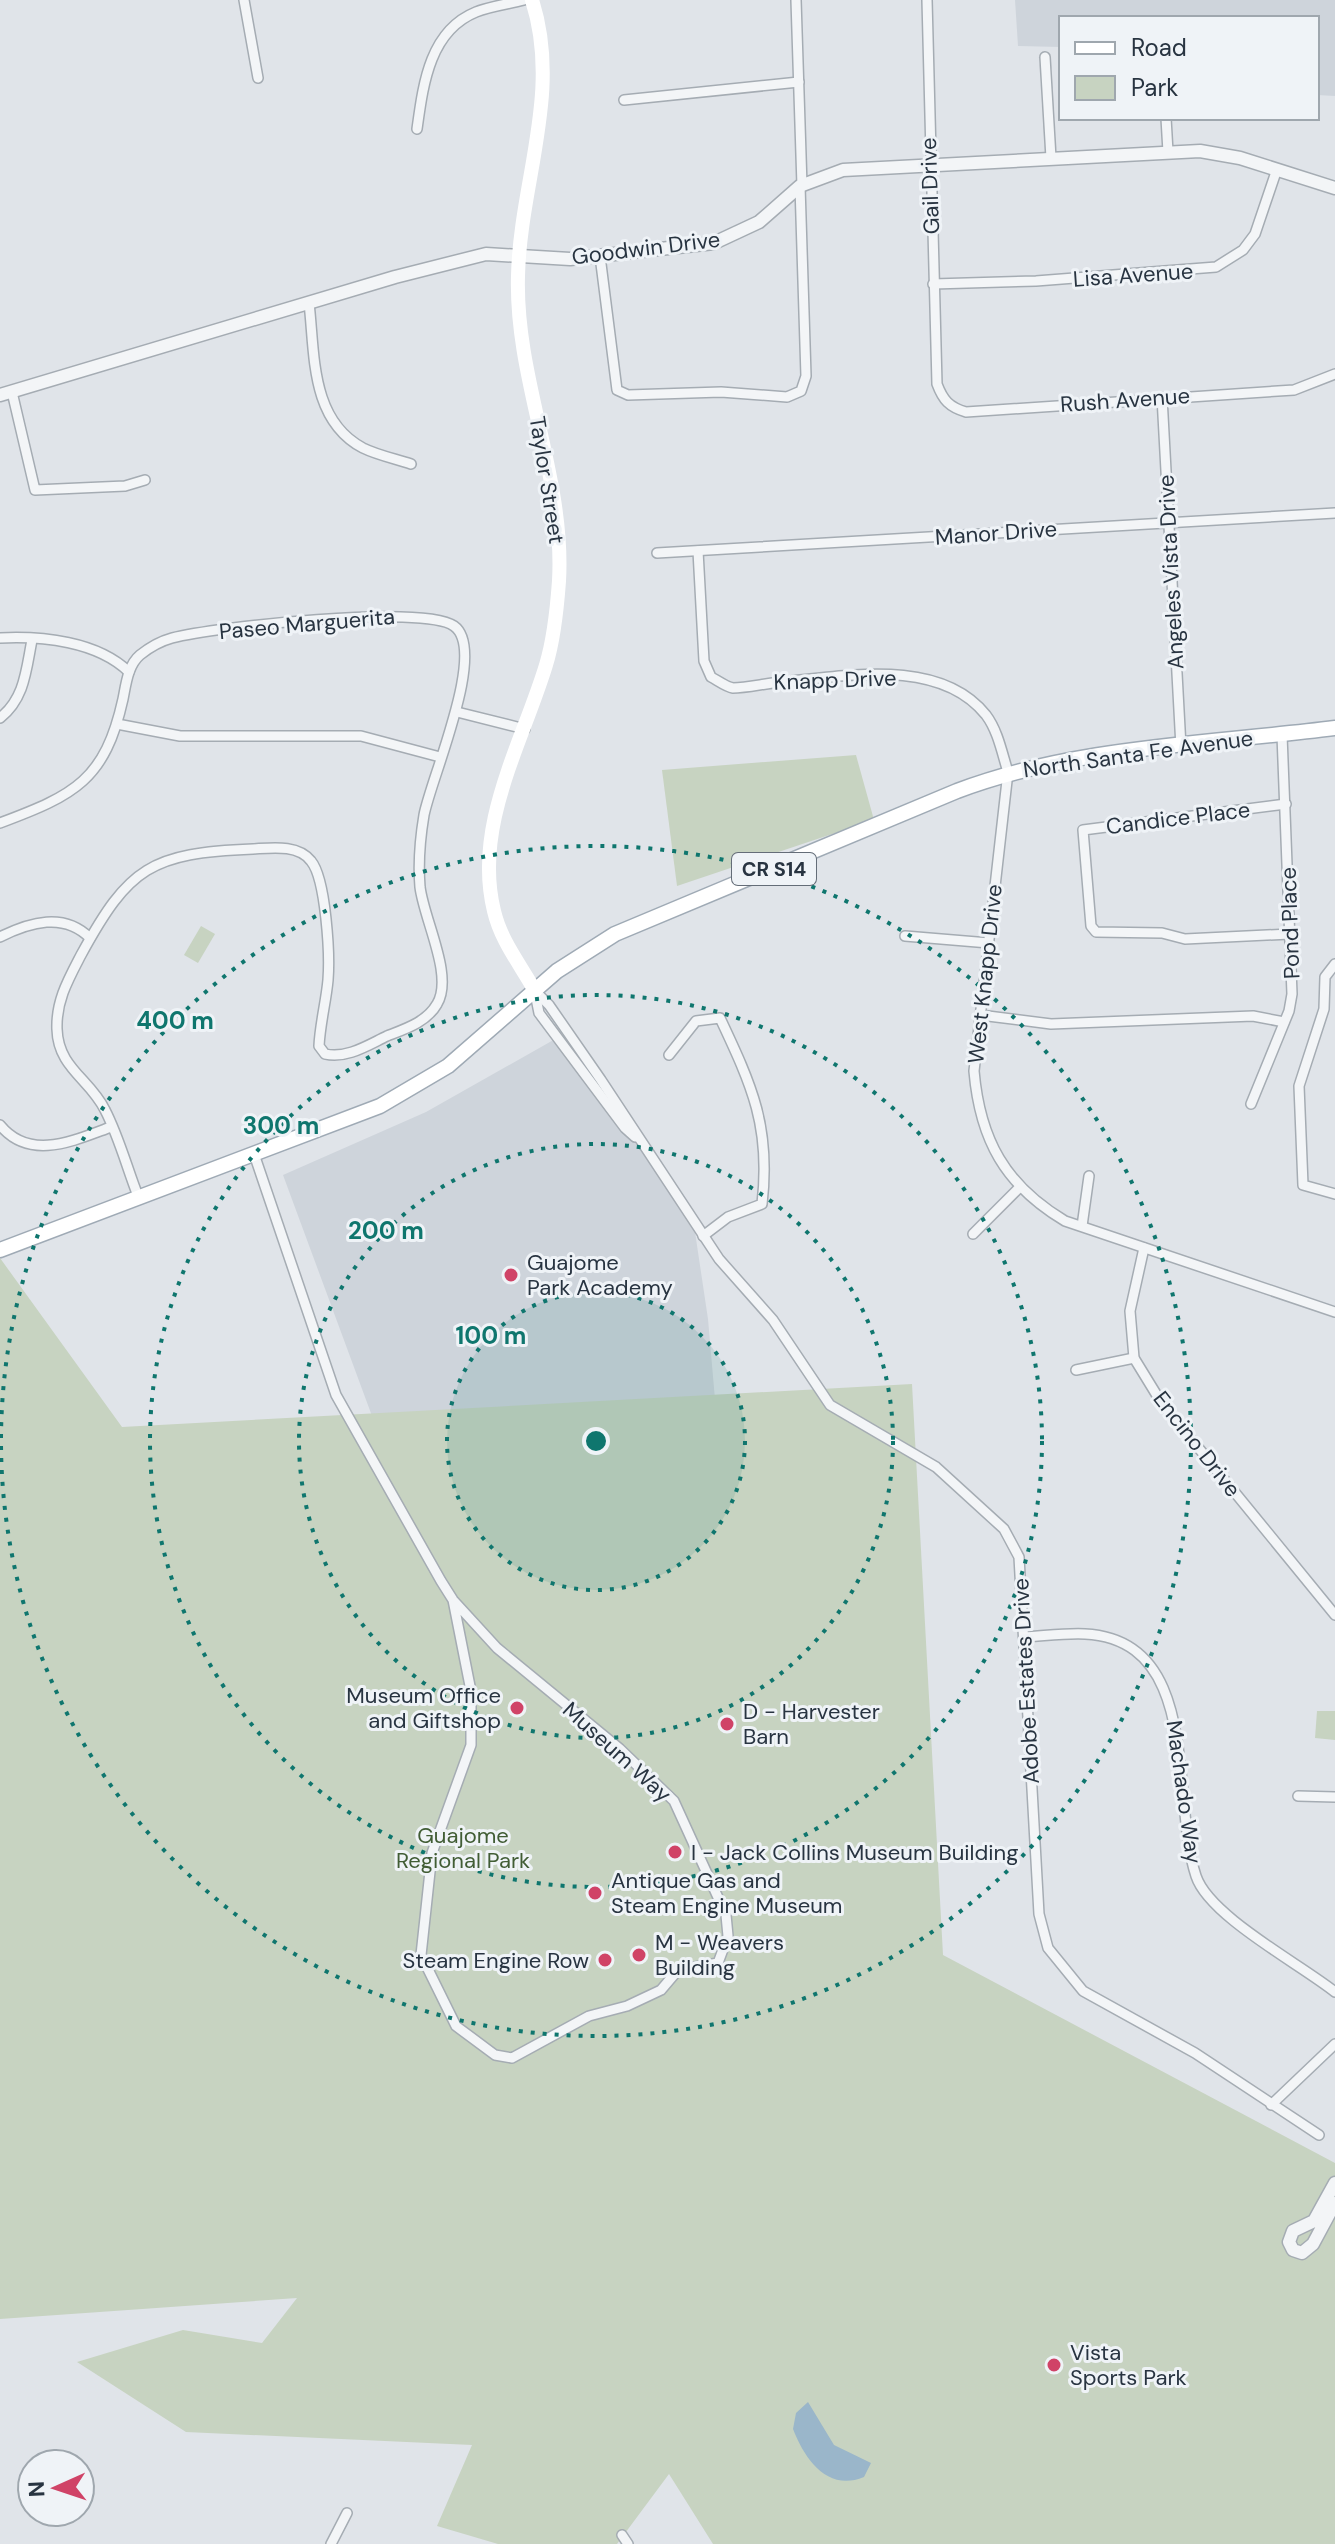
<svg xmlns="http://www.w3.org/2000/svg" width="1335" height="2544" font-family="'DM Sans',sans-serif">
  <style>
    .built { fill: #ced4db }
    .green { fill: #c7d3c1 }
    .water { fill: #9ab6ca }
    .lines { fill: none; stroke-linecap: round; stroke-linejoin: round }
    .minor-casing { stroke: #a5acb3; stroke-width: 12 }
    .tertiary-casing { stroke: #a5acb3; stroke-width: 15 }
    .primary-casing { stroke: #9faab5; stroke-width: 17 }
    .minor { stroke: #f3f5f7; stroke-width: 9 }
    .tertiary { stroke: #f3f5f7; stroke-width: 12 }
    .secondary { stroke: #fff; stroke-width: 14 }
    .primary { stroke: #fff; stroke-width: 14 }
    .ring { fill: none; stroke: #0f766e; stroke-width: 4; stroke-dasharray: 4 8 }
    .poi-dot { fill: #d04367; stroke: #eff3f7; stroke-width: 3 }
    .labels { text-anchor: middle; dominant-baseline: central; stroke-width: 6; stroke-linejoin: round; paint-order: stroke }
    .shield { fill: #eff3f7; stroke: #646d78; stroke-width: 2 }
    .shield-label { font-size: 20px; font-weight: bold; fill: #283441 }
    .street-label { font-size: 22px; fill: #283441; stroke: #eff3f7 }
    .poi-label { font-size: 22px; fill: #283441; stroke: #eff3f7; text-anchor: start }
    .park-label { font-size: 22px; fill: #415d35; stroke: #eff3f7 }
    .centre { fill: #0f766e; stroke: #eff3f7; stroke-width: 4 }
    .ring-label { font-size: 24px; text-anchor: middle; font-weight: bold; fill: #0f766e; stroke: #eff3f7; stroke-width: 6; stroke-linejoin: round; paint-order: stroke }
  </style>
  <rect width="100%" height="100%" fill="#e0e4e9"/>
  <!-- built -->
  <g class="built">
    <path d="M1015,0h320v96l-18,-1v-77h-256v29l-43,-1z"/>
    <path d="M564,1034l131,198 13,87 8,92 -320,70 -113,-306 143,-63z"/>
  </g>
  <!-- green -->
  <g class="green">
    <path d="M856,755l18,65 -197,66 -15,-116z"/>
    <path d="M201,926l14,8 -17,29 -14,-8z"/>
    <path d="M0,1258l122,169 790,-43 31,571 392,208v381h-622l-44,-70 -52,70h-119l-61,-18 35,-81 -286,-13 -109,-70 106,-32 79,13 35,-45 -297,21z"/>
    <path d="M1317,1711h18v29l-20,-2z"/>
  </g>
  <!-- water -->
  <path class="water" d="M808,2402l26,43 37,18 -7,14c-36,15 -59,-17 -71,-48l3,-16z"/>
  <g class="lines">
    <!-- minor casing -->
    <g class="minor-casing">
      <g id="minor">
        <path d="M244,0l14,78"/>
        <path d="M796,0l6,186"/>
        <path d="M927,0l10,384c6,16 12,23 29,28l328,-22 41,-16"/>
        <path d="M1045,57l6,101"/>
        <path d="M624,100l175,-18"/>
        <path d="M1166,118l2,34"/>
        <path d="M417,129c6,-43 12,-98 59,-117 15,-6 33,-8 48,-12"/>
        <path d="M600,256l17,134 11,5 93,-3 66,5 14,-6 5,-15 -6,-190"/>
        <path d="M933,284l103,-3 180,-14 27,-17 12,-16 21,-62"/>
        <path d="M309,303c6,51 1,117 54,145 14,7 33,11 48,16"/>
        <path d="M12,392l23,98 90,-4 20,-6"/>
        <path d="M1162,397l19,350"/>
        <path d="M698,551l6,110 7,16c6,3 15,10 22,11 14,0 34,-5 49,-6 63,-6 158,-25 204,33 12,16 16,38 22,57l-34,299c6,69 31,114 91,150l270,91"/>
        <path d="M657,553l678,-40"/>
        <path d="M0,638c42,-2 97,3 129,34"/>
        <path d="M457,712l68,17"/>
        <path d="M0,718c25,-20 26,-48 32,-78"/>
        <path d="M117,724l63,12h181l79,21"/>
        <path d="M1286,804l-203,26 8,96 5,6 66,1 23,6 105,-5"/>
        <path d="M0,823c75,-28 105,-43 123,-124 3,-15 5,-34 17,-44 10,-8 21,-14 32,-17 42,-11 251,-34 282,-12 34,24 -23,152 -30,189 -4,24 -6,48 -4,72 4,33 34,89 17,117 -10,18 -32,25 -50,32 -19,9 -40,23 -62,18l-6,-8c1,-22 7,-44 9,-66 2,-25 -2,-101 -17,-119 -13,-17 -40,-13 -58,-12 -102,4 -124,18 -172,106 -13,25 -25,46 -24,74 1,39 33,50 48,81 14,27 22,58 33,86"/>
        <path d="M905,936l84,7"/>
        <path d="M0,937c30,-15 64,-25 90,1"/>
        <path d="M1335,964l-10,13 -1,32 -25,77 4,99 32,9"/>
        <path d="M535,991l14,14 52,75 118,179 54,61 57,85 106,62 68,62 15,28 20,357 9,34 35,43 112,62 124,82"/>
        <path d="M535,993l4,20 86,115 10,9"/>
        <path d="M980,1015l71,9 202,-8 31,6"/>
        <path d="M669,1055l27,-34 24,-3c32,68 51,109 42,186l-34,13 -25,19"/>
        <path d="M1251,1104l38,-93 3,-17 -10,-259"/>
        <path d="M0,1125c30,37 75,15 111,2"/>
        <path d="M254,1154l82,241 105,186 12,19 44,48 123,101 54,52 52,114 2,21 -10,27 -40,7 -17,20 -34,16 -38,10 -77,42 -17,-3 -39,-29 -35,-71 11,-102 39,-108v-54l-18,-91"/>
        <path d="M1082,1226l7,-50"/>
        <path d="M973,1234l47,-47"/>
        <path d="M1144,1248l-14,63 4,47 27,44 174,213"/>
        <path d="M1076,1370l58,-12"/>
        <path d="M1024,1637c20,-1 41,-4 61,-3 118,6 85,165 111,242 13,40 104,88 139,116"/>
        <path d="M1298,1796l37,1"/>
        <path d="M1271,2105l64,-61"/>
        <path d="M622,2535l6,9"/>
        <path d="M331,2544l16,-31"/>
      </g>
    </g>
    <!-- tertiary casing -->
    <g class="tertiary-casing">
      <g id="tertiary">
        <path d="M0,395l395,-118 91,-23 84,5 144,-16 45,-21 41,-36 43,-16 357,-19 40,7 95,30"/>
        <path d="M1335,2183l-21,38 -21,10 -4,11 4,8 9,3 11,-9 22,-41"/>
      </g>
    </g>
    <!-- primary casing -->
    <g class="primary-casing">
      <path id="primary" d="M0,1250l380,-144 68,-40 109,-95 58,-37 342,-143c119,-45 252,-47 378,-63"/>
    </g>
    <!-- minor -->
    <use href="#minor" class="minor"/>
    <!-- tertiary -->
    <use href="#tertiary" class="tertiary"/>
    <!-- secondary -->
    <path class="secondary" d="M532,0c30,93 -12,182 -14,276 -3,103 47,201 41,305 -2,28 -5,58 -13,84 -24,79 -73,161 -52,246 7,30 26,53 41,80"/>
    <!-- primary -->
    <use href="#primary" class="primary"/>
  </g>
  <!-- distance rings -->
  <circle cx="596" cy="1441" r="149" fill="#0f766e" fill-opacity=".12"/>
  <g class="ring">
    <circle cx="596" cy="1441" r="149"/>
    <circle cx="596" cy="1441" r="297"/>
    <circle cx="596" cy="1441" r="446"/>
    <circle cx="596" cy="1441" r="595"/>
  </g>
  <!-- markers -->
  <g class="poi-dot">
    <circle cx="511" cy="1275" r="8"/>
    <circle cx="517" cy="1708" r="8"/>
    <circle cx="727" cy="1724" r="8"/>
    <circle cx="675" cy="1852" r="8"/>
    <circle cx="595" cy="1893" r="8"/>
    <circle cx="639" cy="1955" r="8"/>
    <circle cx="605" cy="1960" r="8"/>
    <circle cx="1054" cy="2365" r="8"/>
  </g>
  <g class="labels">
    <!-- shield labels -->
    <rect class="shield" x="732" y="853" width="84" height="32" rx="6"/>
    <g class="shield-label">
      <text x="774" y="869">CR S14</text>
    </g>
    <!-- street labels -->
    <g class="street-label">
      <text transform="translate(930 186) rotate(-92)">Gail Drive</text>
      <text transform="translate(646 248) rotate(-7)">Goodwin Drive</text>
      <text transform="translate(1133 275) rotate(-4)">Lisa Avenue</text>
      <text transform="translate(1125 400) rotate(-4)">Rush Avenue</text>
      <text transform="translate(547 480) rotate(81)">Taylor Street</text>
      <text transform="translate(996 533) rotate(-4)">Manor Drive</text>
      <text transform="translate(1171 572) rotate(-93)">Angeles Vista Drive</text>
      <text transform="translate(307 624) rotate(-5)">Paseo Marguerita</text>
      <text transform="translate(835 680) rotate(-2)">Knapp Drive</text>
      <text transform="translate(1138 754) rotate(-8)">North Santa Fe Avenue</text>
      <text transform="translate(1178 818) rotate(-7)">Candice Place</text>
      <text transform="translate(1290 923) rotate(-92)">Pond Place</text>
      <text transform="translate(985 974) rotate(-84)">West Knapp Drive</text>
      <text transform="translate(1197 1444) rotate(52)">Encino Drive</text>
      <text transform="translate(1026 1681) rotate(-93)">Adobe Estates Drive</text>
      <text transform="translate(617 1752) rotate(42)">Museum Way</text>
      <text transform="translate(1184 1792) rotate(82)">Machado Way</text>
    </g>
    <!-- poi labels -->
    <g class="poi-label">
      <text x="527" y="1262">Guajome<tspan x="527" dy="25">Park Academy</tspan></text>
      <text x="501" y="1695" text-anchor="end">Museum Office<tspan x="501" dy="25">and Giftshop</tspan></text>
      <text x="743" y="1711">D - Harvester<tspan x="743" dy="25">Barn</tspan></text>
      <text x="691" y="1852">I - Jack Collins Museum Building</text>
      <text x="611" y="1880">Antique Gas and<tspan x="611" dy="25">Steam Engine Museum</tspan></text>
      <text x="655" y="1942">M - Weavers<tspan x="655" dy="25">Building</tspan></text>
      <text x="589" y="1960" text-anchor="end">Steam Engine Row</text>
      <text x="1070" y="2352">Vista<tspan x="1070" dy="25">Sports Park</tspan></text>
    </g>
    <!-- park labels -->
    <g class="park-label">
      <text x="463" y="1835">Guajome<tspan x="463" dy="25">Regional Park</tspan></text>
    </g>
  </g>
  <circle cx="596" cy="1441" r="12" class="centre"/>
  <g class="ring-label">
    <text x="175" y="1029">400 m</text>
    <text x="281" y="1134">300 m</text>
    <text x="386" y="1239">200 m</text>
    <text x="491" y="1344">100 m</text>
  </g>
  <!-- legend -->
  <rect x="1059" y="16" width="260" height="104" fill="#eff3f7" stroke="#9fa7ae" stroke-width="2"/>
  <rect x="1075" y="42" width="40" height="12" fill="#ffffff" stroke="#9fa7ae" stroke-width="2"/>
  <text x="1131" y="56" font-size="24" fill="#283441">Road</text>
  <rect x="1075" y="76" width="40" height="24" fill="#c7d3c1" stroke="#9fa7ae" stroke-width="2"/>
  <text x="1131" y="96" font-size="24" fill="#283441">Park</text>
  <!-- north arrow -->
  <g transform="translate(56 2488) rotate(267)"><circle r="38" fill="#eff3f7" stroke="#9fa7ae" stroke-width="2"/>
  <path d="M0-6L14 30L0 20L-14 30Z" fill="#d04367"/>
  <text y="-12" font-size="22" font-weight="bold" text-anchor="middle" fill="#283441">N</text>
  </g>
</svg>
